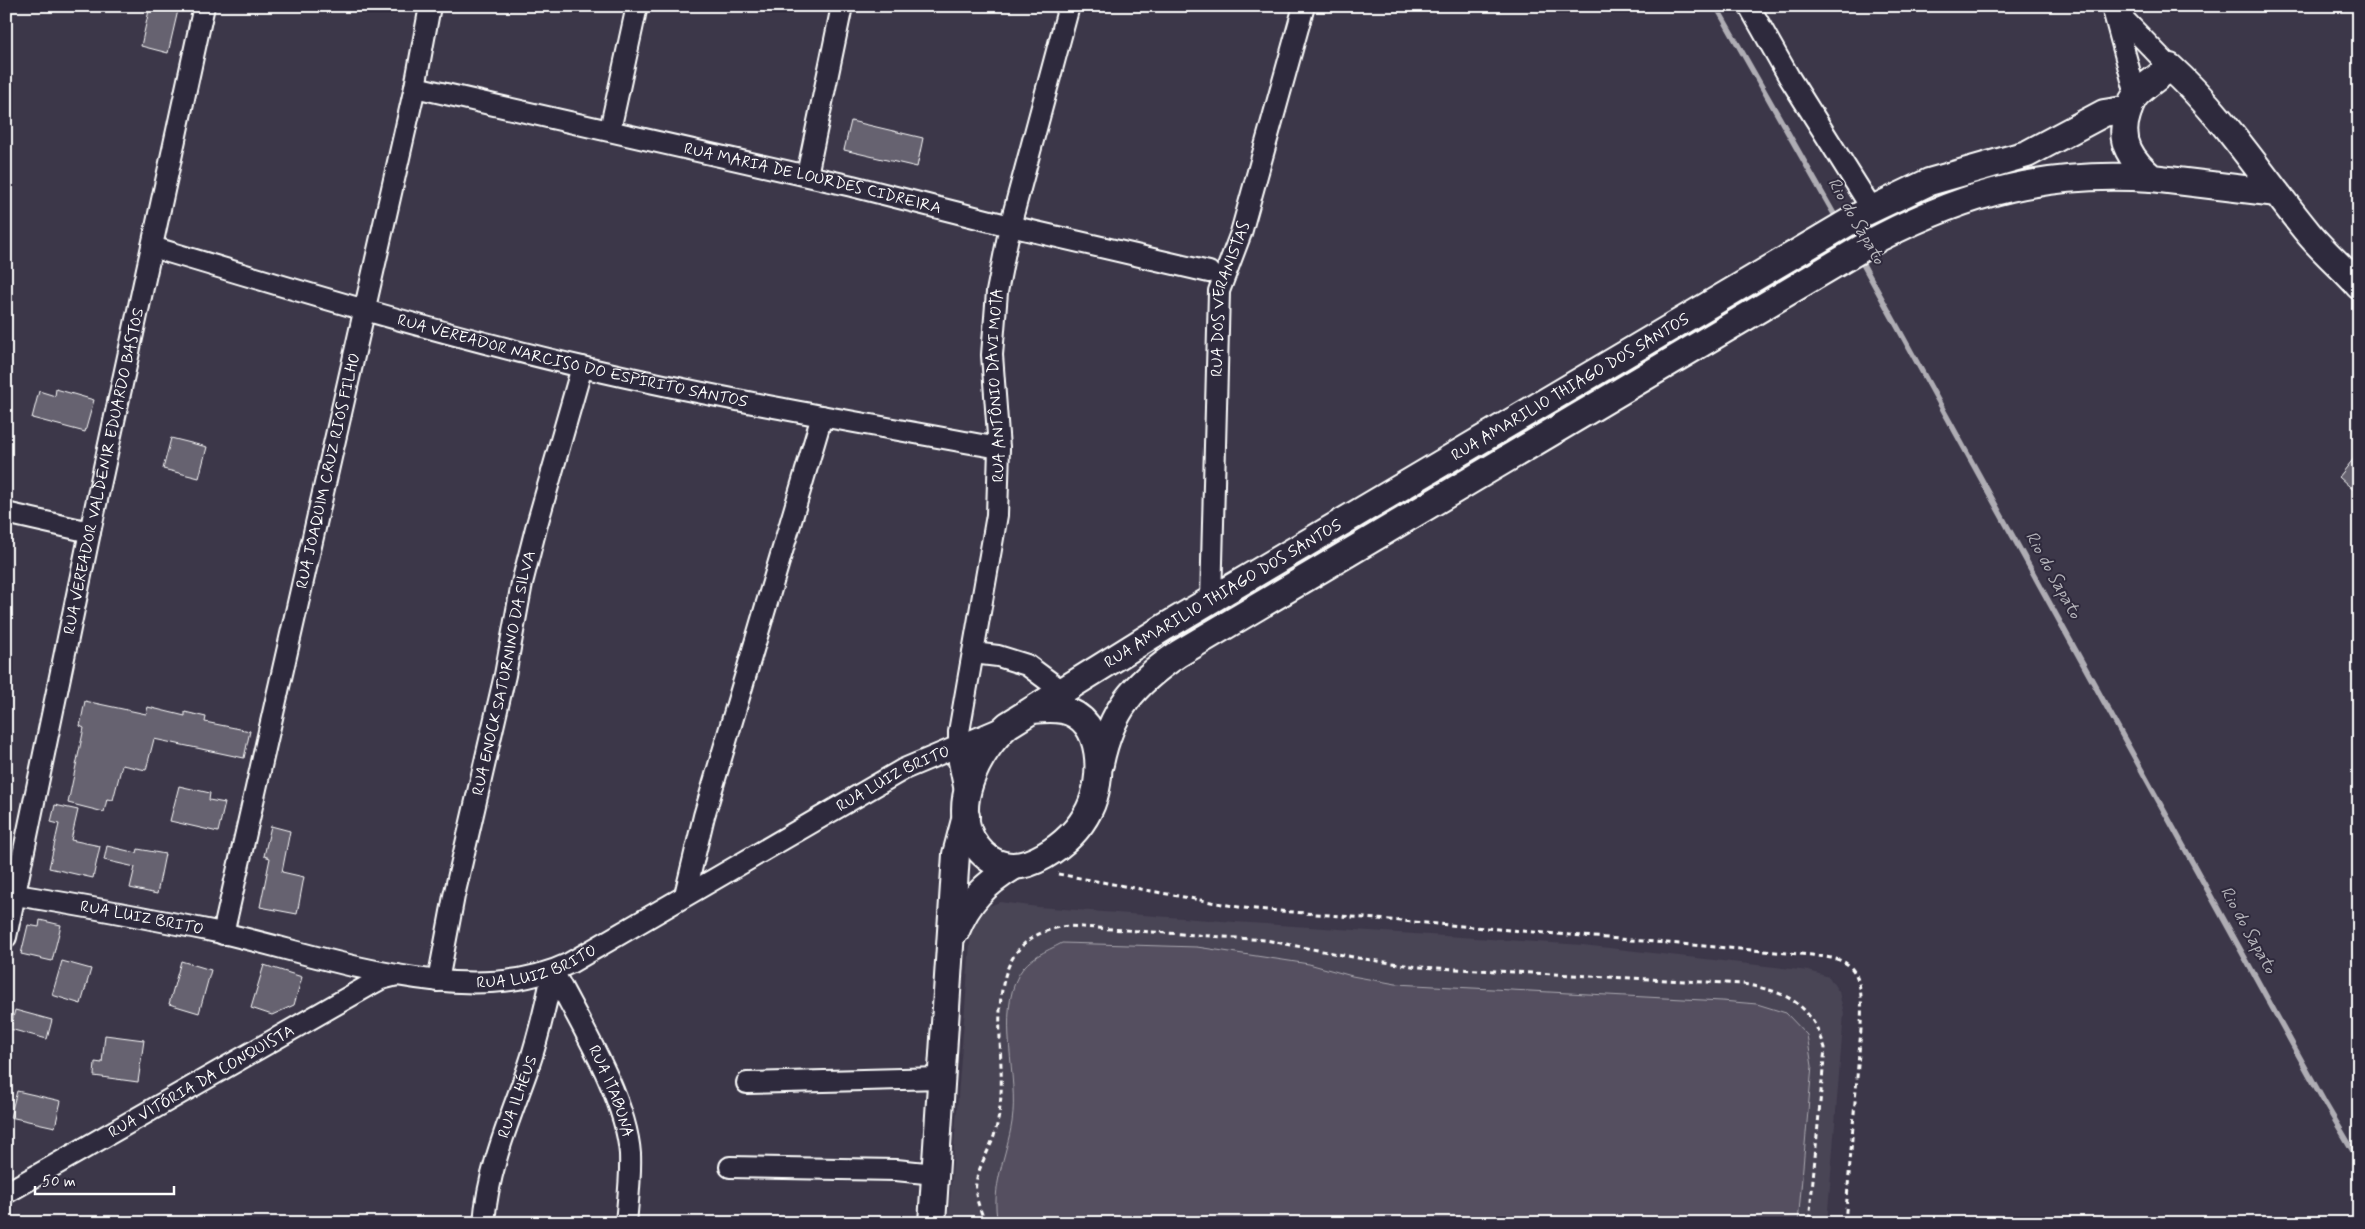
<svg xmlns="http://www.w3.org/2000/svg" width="2365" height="1229" font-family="Mynerve,sans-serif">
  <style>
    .built { fill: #494455 }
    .green { fill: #555060; stroke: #aaa8b0 }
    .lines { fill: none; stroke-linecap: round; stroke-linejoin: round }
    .stream { stroke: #afadb4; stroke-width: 5.5 }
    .building { fill: #666270; stroke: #fff }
    .minor-casing { stroke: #fff; stroke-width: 24 }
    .major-casing { stroke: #fff; stroke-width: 30 }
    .path { stroke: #fff; stroke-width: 3; stroke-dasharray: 5 4; stroke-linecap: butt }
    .minor { stroke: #2f2a3d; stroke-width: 20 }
    .major { stroke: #2f2a3d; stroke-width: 26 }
    .labels { text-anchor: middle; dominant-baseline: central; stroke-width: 4; stroke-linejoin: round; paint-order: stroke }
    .street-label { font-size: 16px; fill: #fff; stroke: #2f2a3d }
    .water-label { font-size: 18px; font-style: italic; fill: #b5b4ba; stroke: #2f2a3d }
  </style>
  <rect width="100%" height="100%" fill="#3c3749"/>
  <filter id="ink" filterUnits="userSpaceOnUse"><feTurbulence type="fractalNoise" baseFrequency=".02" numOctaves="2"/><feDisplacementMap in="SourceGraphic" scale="10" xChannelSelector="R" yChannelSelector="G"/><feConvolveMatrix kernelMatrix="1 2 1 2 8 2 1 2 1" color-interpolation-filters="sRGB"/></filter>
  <g filter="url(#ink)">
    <!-- built -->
    <path class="built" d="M1000,902l38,5 197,15 348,23 226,26 20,6 10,15 5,21 -17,210h-879l23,-292 9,-17 9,-8z"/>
    <!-- green -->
    <path class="green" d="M1062,943l135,4 112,17 43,12 44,8 326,17 35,3 29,9 21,22 5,31 -14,157h-800c-8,-35 9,-68 14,-101 7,-46 -16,-106 7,-148 10,-17 26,-22 43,-31z"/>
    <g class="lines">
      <!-- stream -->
      <g class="stream">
        <path d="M1716,6l122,215"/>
        <path d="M1859,257l467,848 33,56"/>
      </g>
    </g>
    <!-- building -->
    <g class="building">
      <path d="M150,6h29l-11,47 -27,-7z"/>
      <path d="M851,121l72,17 -6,29 -73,-17z"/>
      <path d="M56,389l38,11 -9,32 -53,-14 7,-27 16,5z"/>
      <path d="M171,438l36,9 -8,31 -36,-9z"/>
      <path d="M2359,452v43l-20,-18z"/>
      <path d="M85,701l61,13 2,-7 37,9v-4l21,5 -1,5 45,9 -6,27 -90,-19 -8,31 -24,-5 -9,35 -6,-1 -3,13 -36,-9 16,-75 -4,-2z"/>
      <path d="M179,786l31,7 -1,7 16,3 -7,29 -48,-11z"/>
      <path d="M55,805l23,5 -7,30 29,6 -7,32 -44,-10 10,-44 -8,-2z"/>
      <path d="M271,826l19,5 -8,41 22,5 -7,37 -37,-7 10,-49 -6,-2z"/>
      <path d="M107,846l30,7 1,-4 27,5 -8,40 -27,-6 5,-21 -31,-7z"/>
      <path d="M40,920l21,5 -9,36 -31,-7 7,-29 11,2z"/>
      <path d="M62,961l29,8 -10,35 -29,-9z"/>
      <path d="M181,961l30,9 -12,43 -30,-9z"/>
      <path d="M264,965l38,12 -8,28 -22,10 -21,-7z"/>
      <path d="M15,1010l37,10 -5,19 -37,-10z"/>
      <path d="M105,1035l39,5 -6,42 -44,-6 1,-14 7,1z"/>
      <path d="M17,1091l44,10 -6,26 -45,-10z"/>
    </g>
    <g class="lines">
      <!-- minor casing -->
      <g class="minor-casing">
        <g id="minor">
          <path d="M1749,6l40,71 83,132"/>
          <path d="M2112,6l24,89"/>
          <path d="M2116,11l54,56"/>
          <path id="s1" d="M415,87l437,99 158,40 199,46"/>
          <path d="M610,130l27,-124"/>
          <path d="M807,175l35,-169"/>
          <path id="s2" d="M152,247c143,43 285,86 430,120 138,32 278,56 417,81"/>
          <path d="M6,513l84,19"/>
          <path id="s3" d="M1211,601l8,-310 22,-58 63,-227"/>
          <path d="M973,653l25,3 29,9 35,26"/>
          <path id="s4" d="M966,796l-7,-34v-30l38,-217 2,-67 -7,-93 5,-63 13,-66 59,-220"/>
          <path id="s5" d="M16,895c69,11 137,24 206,38 104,23 246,79 348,30l334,-194 100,-42"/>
          <path d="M685,895l19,-79 118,-400"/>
          <path id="s6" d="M223,934l192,-847 15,-81"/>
          <path id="s7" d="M6,937l84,-405 114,-526"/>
          <path id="s8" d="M553,971c26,51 73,126 77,183 1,23 -2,46 -4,69"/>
          <path id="s9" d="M438,981l16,-85 51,-221 17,-92 14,-55 46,-161"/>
          <path d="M747,1083l194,-5"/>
          <path d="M730,1167l166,3 39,4"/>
          <path id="s10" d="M6,1193l362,-207 13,-7 16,-4"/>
          <path id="s11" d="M484,1223c4,-55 26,-104 44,-155 11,-32 18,-64 25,-97"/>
        </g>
      </g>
      <!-- major casing -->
      <g class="major-casing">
        <g id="major">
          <path d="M2277,193l-125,-15c-20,-17 -34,-36 -25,-63 2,-7 5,-16 10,-21 10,-10 23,-18 33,-27 54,49 93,111 139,167 15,18 34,34 50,52"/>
          <path id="s12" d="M1032,710c10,-1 21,-2 31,0 42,9 41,70 26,100 -10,20 -26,35 -45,46 -12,7 -26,12 -40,9 -11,-2 -20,-9 -27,-18 -29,-38 0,-95 31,-122l157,-98 699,-414 65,-31 98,-28 77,-41 25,-4"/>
          <path d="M1100,764c11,-54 34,-80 78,-110l701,-416c91,-47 170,-67 273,-60"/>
          <path d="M956,931c12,-30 29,-47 57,-64"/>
          <path d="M932,1223l24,-369 10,-38"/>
        </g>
      </g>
      <!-- path -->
      <g class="path">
        <path d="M1058,874l186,34 568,47c10,2 21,2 30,6 24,11 19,48 19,68l-16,194"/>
        <path d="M985,1223c-3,-10 -8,-20 -9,-29 -3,-20 12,-40 18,-58 3,-10 5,-19 6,-30 8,-63 -28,-168 68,-180l198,14 92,18 61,9 324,17c45,8 67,19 82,64l-16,175"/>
      </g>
      <!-- minor -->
      <use href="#minor" class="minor"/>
      <!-- major -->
      <use href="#major" class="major"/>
    </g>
  </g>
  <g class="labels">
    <!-- street labels -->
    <g class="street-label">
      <text stroke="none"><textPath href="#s1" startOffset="408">RUA MARIA DE LOURDES CIDREIRA</textPath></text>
      <text stroke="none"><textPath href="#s3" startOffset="304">RUA DOS VERANISTAS</textPath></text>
      <text stroke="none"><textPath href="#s2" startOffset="436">RUA VEREADOR NARCISO DO ESPÍRITO SANTOS</textPath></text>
      <text stroke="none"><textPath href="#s4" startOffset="415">RUA ANTÔNIO DAVI MOTA</textPath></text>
      <text stroke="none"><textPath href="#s12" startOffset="1082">RUA AMARILIO THIAGO DOS SANTOS</textPath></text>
      <text stroke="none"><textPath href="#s6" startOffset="475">RUA JOAQUIM CRUZ RIOS FILHO</textPath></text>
      <text stroke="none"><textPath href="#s7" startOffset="476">RUA VEREADOR VALDENIR EDUARDO BASTOS</textPath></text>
      <text stroke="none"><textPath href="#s12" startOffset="678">RUA AMARILIO THIAGO DOS SANTOS</textPath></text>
      <text stroke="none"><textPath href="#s9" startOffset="315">RUA ENOCK SATURNINO DA SILVA</textPath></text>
      <text stroke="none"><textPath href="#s5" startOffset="938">RUA LUIZ BRITO</textPath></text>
      <text stroke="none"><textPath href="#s5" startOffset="128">RUA LUIZ BRITO</textPath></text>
      <text stroke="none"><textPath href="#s5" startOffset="532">RUA LUIZ BRITO</textPath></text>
      <text stroke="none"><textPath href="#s10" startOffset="225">RUA VITÓRIA DA CONQUISTA</textPath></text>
      <text stroke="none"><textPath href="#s8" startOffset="134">RUA ITABUNA</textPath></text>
      <text stroke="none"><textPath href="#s11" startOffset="131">RUA ILHÉUS</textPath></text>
    </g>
    <!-- water labels -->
    <g class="water-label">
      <text transform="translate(1856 221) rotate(60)">Rio do Sapato</text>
      <text transform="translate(2053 575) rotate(61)">Rio do Sapato</text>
      <text transform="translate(2248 930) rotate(61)">Rio do Sapato</text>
    </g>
  </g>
  <!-- margin -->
  <rect width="2365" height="1229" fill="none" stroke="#2f2a3d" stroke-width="25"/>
  <rect x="12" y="12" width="2340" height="1204" fill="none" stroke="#fff" stroke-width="2" filter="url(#ink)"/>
  <!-- scale -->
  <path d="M35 1186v8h139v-8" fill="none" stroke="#ffffff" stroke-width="2.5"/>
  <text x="42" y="1186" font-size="15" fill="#ffffff" stroke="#2f2a3d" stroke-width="4" paint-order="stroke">50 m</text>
</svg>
